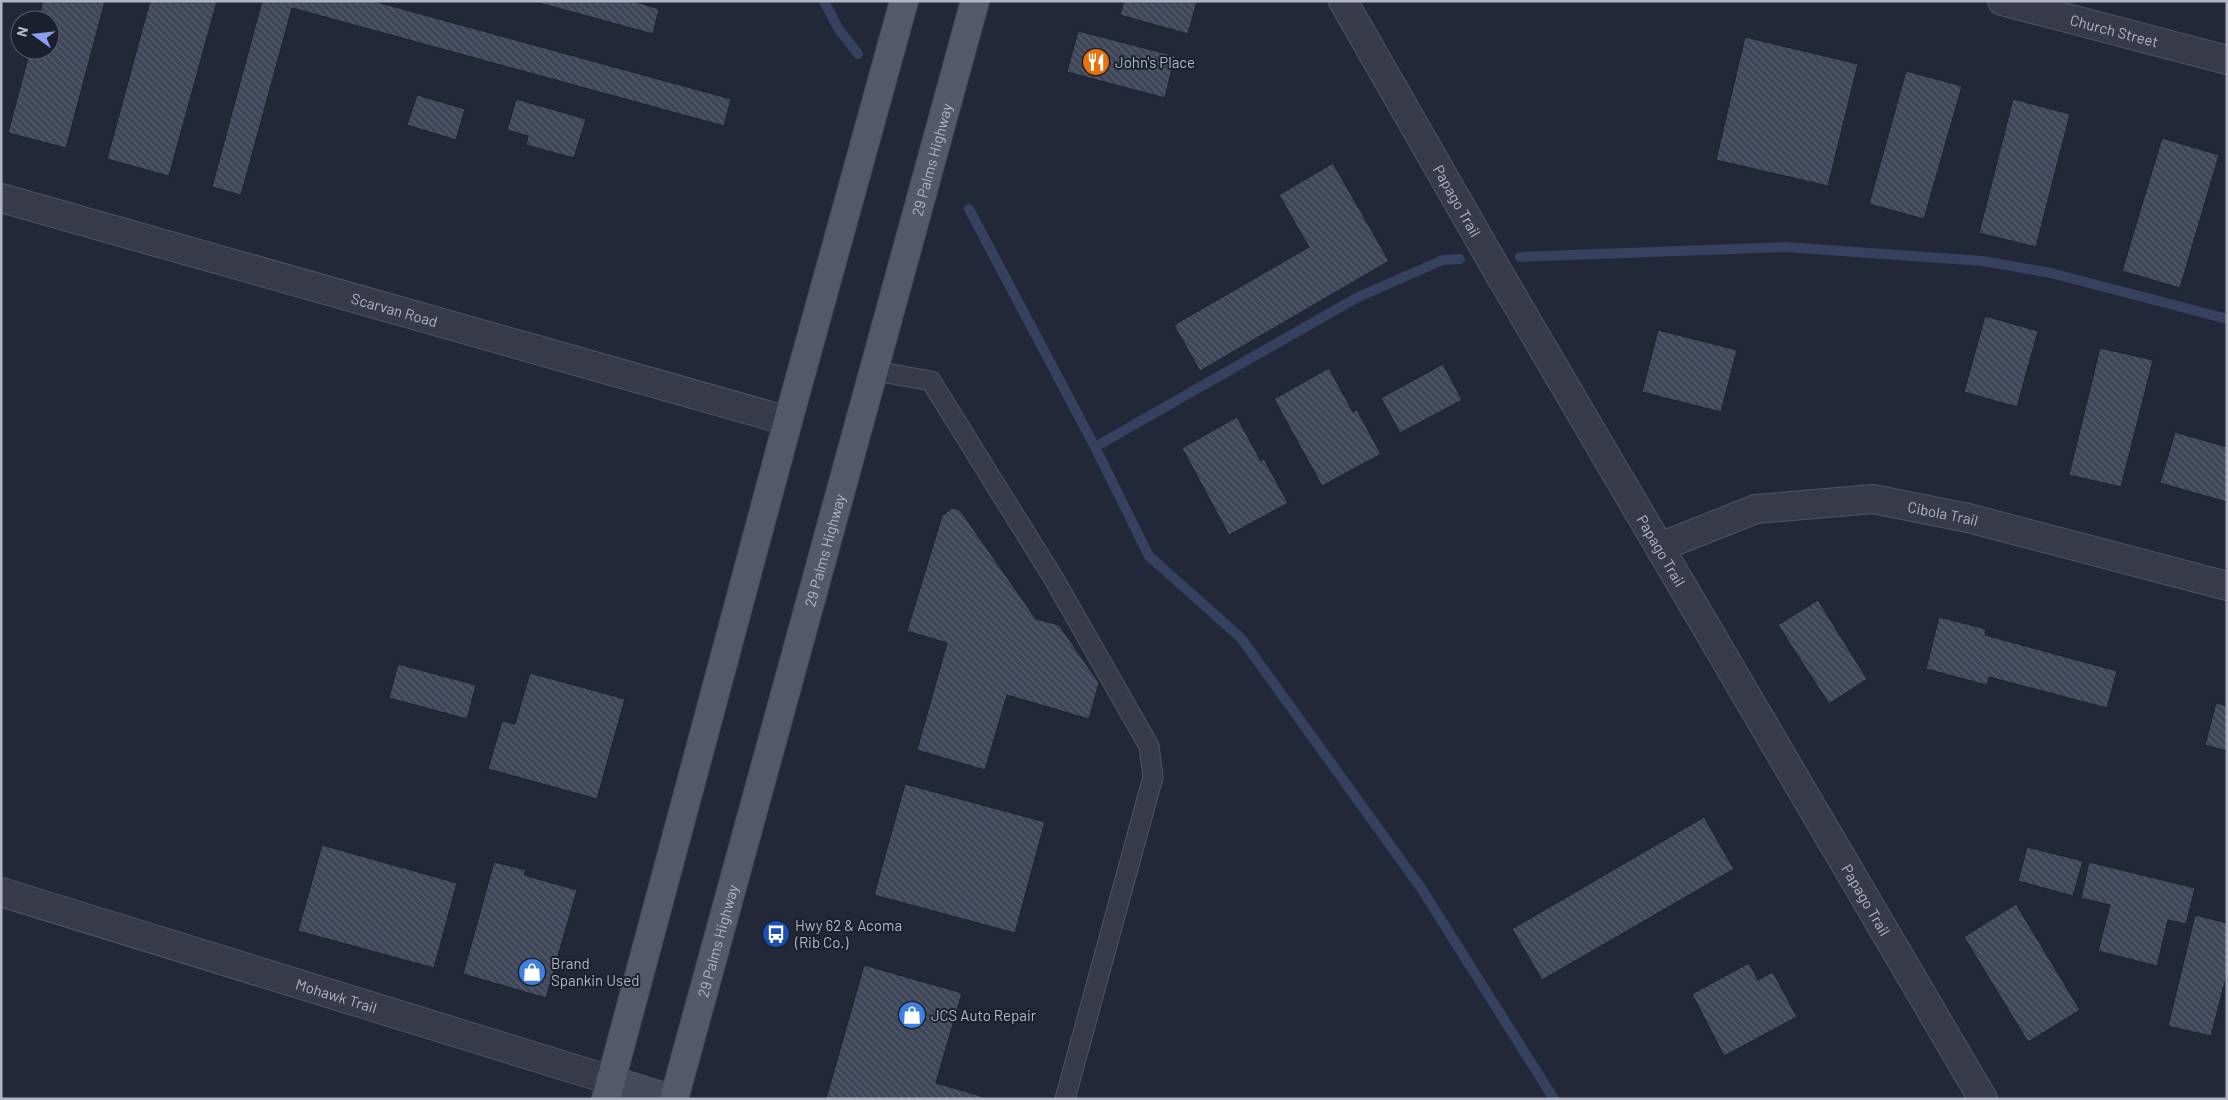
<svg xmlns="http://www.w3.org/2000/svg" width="2228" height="1100" font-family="Barlow,sans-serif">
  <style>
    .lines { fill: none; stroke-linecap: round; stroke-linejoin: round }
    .stream { stroke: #36415f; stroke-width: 10 }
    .building { fill: url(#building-back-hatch); stroke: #1d212f }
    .lane-casing { stroke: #515563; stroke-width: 21 }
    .street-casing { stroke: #515563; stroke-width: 30 }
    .secondary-casing { stroke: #515563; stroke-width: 30 }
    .primary-casing { stroke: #3f4352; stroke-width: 30 }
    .lane { stroke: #363a49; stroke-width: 19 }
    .street { stroke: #363a49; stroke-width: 28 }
    .secondary { stroke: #44495c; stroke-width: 28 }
    .primary { stroke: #545969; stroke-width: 28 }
    .labels { text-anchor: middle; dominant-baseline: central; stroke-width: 4; stroke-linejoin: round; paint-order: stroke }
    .street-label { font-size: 15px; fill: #b1b5c5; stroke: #1b202d }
    .poi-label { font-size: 15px; fill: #b1b5c5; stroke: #1b202d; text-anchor: start }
  </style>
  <defs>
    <pattern id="building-back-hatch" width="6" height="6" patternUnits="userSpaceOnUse" patternTransform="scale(1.25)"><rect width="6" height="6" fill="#3e4558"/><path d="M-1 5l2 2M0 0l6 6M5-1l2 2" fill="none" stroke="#585e6e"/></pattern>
  </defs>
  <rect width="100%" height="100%" fill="#222838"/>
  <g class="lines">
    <!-- stream -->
    <g class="stream">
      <path d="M824,1l14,27 20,26"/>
      <path d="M969,209l126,238 54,109 92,82 180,250 133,211"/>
      <path d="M1520,257l265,-10 198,14 68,12 176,46"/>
      <path d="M1095,447l263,-150 85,-37 17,-1"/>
    </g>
  </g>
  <!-- building -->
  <g class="building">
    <path d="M43,1h62l-39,147 -58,-15 22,-83h20v-30h-12z"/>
    <path d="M150,1h67l-48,175 -62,-17z"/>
    <path d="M262,1h111l358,98 -7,27 -432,-118 -51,187 -29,-8z"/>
    <path d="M532,1h101l26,8 -6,25z"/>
    <path d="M1124,1h73l-9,33 -68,-19z"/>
    <path d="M1078,31l97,25 -10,42 -98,-26z"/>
    <path d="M1745,37l113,27 -30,122 -112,-26z"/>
    <path d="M1906,71l56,15 -38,133 -55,-15z"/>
    <path d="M417,95l48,14 -9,31 -49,-15z"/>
    <path d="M516,99l70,20 -12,39 -48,-13 2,-9 -21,-6z"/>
    <path d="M2013,99l57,15 -34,133 -57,-14z"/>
    <path d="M2162,138l57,17 -39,133 -58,-17z"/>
    <path d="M1333,163l56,98 -189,110 -26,-46 135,-78 -30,-52z"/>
    <path d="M1985,316l53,15 -21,76 -53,-15z"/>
    <path d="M1658,330l79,20 -16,62 -79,-20z"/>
    <path d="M2100,348l53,12 -32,127 -52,-12z"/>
    <path d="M1443,364l19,36 -62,33 -19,-35z"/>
    <path d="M1329,368l24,44 4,-2 24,44 -59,32 -48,-87z"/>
    <path d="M1237,417l24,44 3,-2 24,44 -59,32 -47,-87z"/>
    <path d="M2175,432l52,15v55l-67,-19z"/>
    <path d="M952,508l8,2 76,109 23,6 40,58 -10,36 -82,-24 -22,75 -68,-20 30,-107 -40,-12 35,-115z"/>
    <path d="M1818,600l49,79 -38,25 -51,-79z"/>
    <path d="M1939,617l47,12 -1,6 132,36 -10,37 -118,-31 -2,8 -61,-16z"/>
    <path d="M398,664l78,21 -9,34 -78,-21z"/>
    <path d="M530,673l95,26 -28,100 -109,-30 14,-48 13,3z"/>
    <path d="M2216,703l11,3v45l-22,-6z"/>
    <path d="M905,784l140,38 -30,111 -141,-38z"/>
    <path d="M1704,817l30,52 -192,111 -30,-51z"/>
    <path d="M322,845l135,38 -23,85 -136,-37z"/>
    <path d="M2027,847l56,14 -10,35 -55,-15z"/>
    <path d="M494,862l32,8 -2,5 53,15 -31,108 -83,-24z"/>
    <path d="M2089,862l106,26 -9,36 -18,-4 -11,46 -59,-15 12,-46 -29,-7z"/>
    <path d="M2016,904l64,106 -52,32 -64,-105z"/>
    <path d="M2195,915l32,8v51l-16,62 -43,-10z"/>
    <path d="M1749,963l9,17 15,-8 24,45 -73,39 -32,-62z"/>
    <path d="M864,965l98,28 -26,90 55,16h-165z"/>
  </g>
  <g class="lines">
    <!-- lane casing -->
    <g class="lane-casing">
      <path id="lane" d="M875,371l56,10 123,198 95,167 4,31 -88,322"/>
    </g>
    <!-- street casing -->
    <g class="street-casing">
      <g id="street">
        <path id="s1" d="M1343,1l154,269 486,829"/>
        <path id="s2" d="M2002,1l225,59"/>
        <path id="s3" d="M1,198l787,223"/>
        <path id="s4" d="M1660,547l96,-38 117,-10 95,19 259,68"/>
        <path id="s5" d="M1,892l609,188"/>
      </g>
    </g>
    <!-- secondary casing -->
    <g class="secondary-casing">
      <path id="secondary" d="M610,1080l61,19"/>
    </g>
    <!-- primary casing -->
    <g class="primary-casing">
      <g id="primary">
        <path d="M606,1099l182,-678 116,-420"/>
        <path id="s6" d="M674,1099l301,-1098"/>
      </g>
    </g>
    <!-- lane -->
    <use href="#lane" class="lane"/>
    <!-- street -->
    <use href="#street" class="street"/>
    <!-- secondary -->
    <use href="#secondary" class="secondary"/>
    <!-- primary -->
    <use href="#primary" class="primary"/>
  </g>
  <!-- icons -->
  <defs>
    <g id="restaurant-disc" transform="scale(1.4375)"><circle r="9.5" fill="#e8710a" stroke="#1b202d"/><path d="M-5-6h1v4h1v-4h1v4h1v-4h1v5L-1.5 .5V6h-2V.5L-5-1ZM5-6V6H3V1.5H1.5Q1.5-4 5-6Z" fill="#fff"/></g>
    <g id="bus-disc" transform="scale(1.4375)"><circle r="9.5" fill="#1a4fb4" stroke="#1b202d"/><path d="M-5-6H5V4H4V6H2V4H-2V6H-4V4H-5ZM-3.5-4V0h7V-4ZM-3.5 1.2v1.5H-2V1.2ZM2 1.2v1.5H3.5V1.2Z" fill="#fff"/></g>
    <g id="shop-disc" transform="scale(1.4375)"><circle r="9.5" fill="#3f7fe0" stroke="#1b202d"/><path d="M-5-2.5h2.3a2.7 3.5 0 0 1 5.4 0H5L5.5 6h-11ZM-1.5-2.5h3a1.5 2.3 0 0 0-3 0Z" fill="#fff"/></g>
  </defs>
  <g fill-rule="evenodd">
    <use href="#restaurant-disc" x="1096" y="62"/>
    <use href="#bus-disc" x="776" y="934"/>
    <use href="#shop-disc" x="532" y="972"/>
    <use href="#shop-disc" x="912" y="1015"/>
  </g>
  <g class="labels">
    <!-- street labels -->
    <g class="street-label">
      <text stroke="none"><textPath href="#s2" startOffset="116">Church Street</textPath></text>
      <text stroke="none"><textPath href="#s6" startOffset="974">29 Palms Highway</textPath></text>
      <text stroke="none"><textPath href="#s1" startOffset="230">Papago Trail</textPath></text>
      <text stroke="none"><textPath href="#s3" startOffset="409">Scarvan Road</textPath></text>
      <text stroke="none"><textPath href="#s4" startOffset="292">Cibola Trail</textPath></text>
      <text stroke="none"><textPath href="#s6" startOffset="569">29 Palms Highway</textPath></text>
      <text stroke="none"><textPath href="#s1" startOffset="635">Papago Trail</textPath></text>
      <text stroke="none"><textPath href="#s1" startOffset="1040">Papago Trail</textPath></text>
      <text stroke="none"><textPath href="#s6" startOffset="164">29 Palms Highway</textPath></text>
      <text stroke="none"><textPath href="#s5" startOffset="351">Mohawk Trail</textPath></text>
    </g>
    <!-- poi labels -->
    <g class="poi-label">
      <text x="1115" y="62">John's Place</text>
      <text x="795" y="925">Hwy 62 &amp; Acoma<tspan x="795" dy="17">(Rib Co.)</tspan></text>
      <text x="551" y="963">Brand<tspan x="551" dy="17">Spankin Used</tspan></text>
      <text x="931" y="1015">JCS Auto Repair</text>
    </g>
  </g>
  <!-- border -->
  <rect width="2228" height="1100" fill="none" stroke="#b1b5c5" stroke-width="5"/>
  <!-- north arrow -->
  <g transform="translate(35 35) rotate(285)"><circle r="24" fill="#1b202d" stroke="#575c6a"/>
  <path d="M0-4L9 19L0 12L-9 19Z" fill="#889ff3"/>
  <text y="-8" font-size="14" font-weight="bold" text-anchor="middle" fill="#b1b5c5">N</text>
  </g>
</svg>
